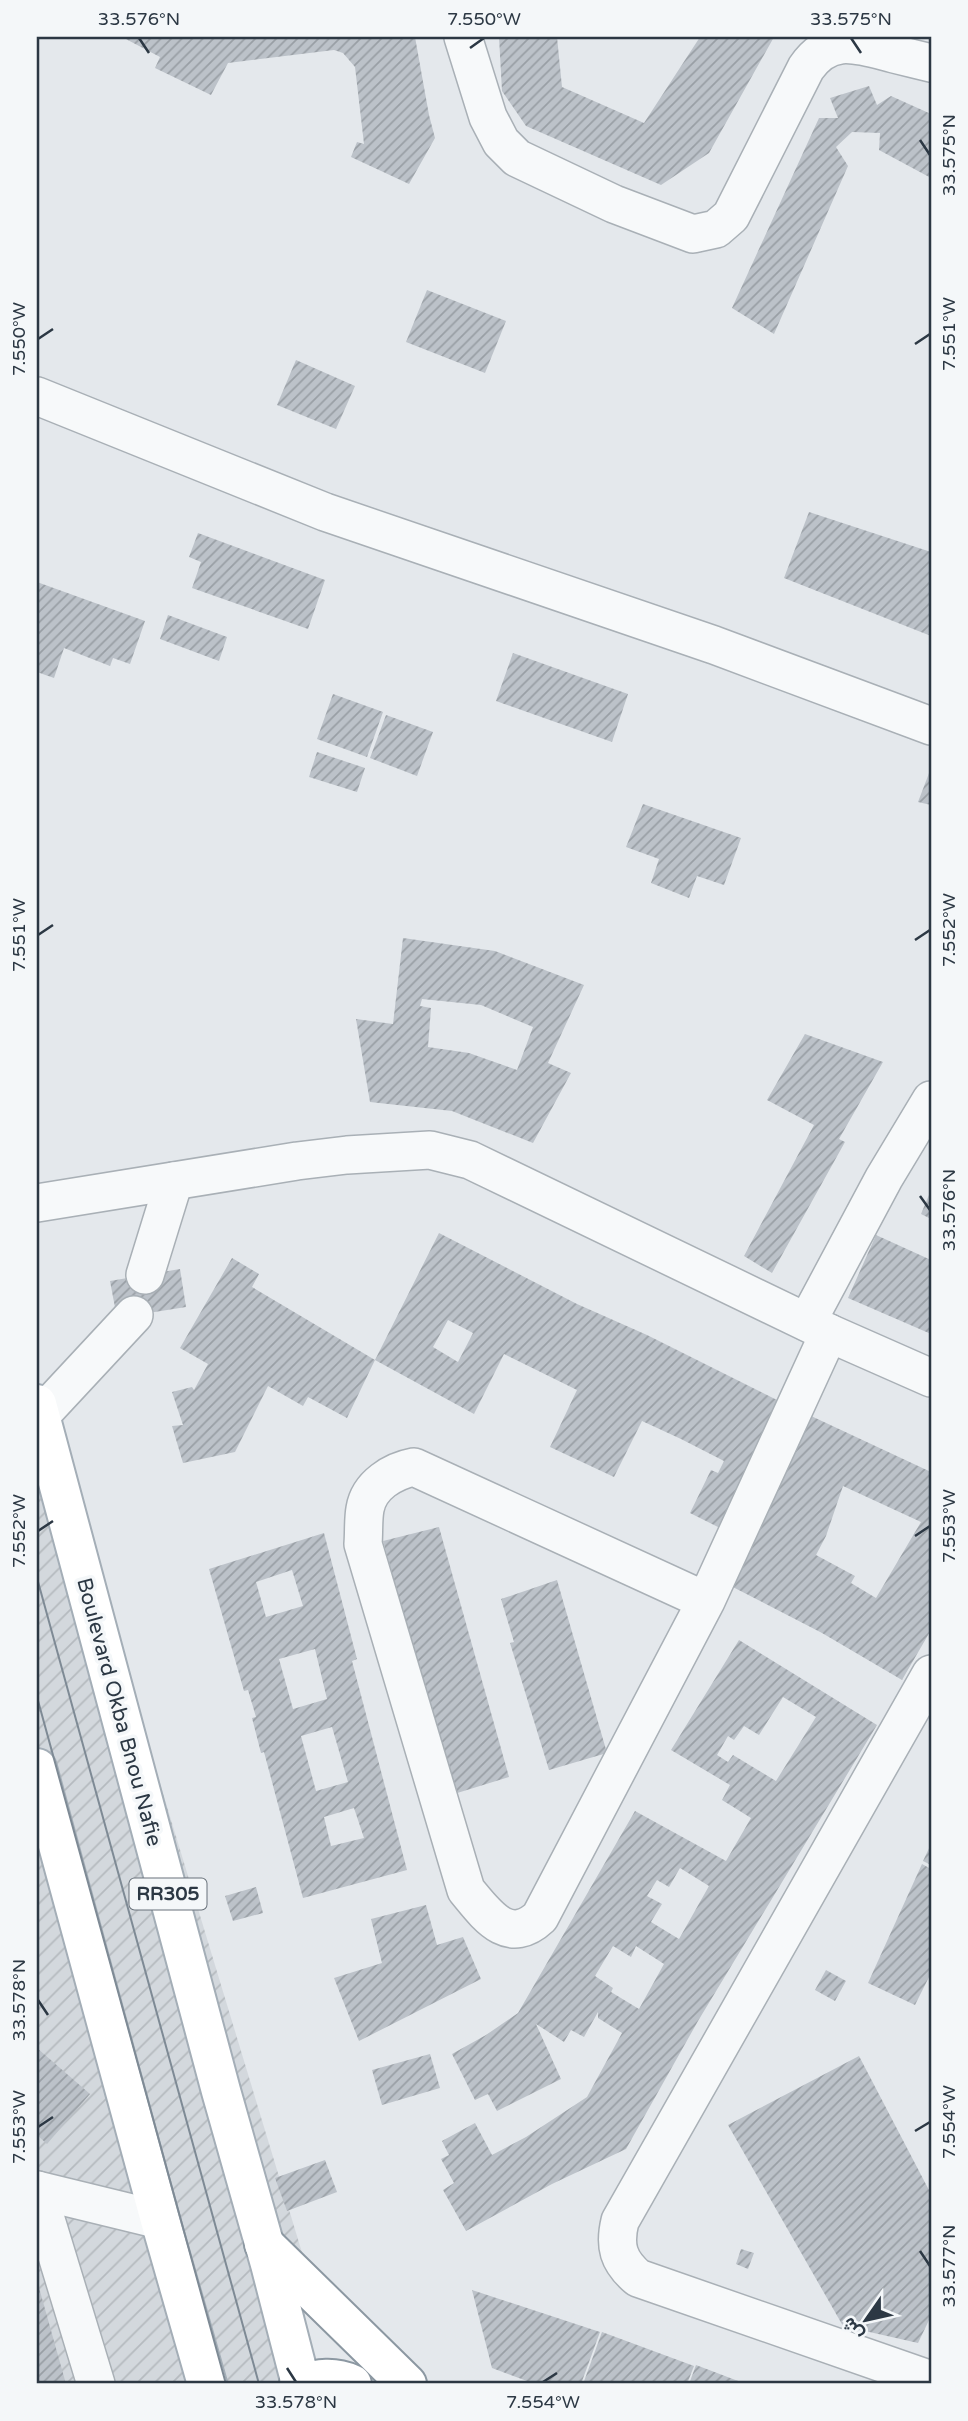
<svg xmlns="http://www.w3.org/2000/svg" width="968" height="2421" font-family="'Varela Round',Vazirmatn,sans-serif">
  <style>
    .industrial { fill: url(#industrial-furrows) }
    .building { fill: url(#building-hatch); fill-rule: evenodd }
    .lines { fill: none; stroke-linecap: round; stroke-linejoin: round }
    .minor-casing { stroke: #a9b0b6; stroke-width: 40 }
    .major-casing { stroke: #a4aeb7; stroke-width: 42 }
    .highway-casing { stroke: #8c98a2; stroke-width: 42 }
    .minor { stroke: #f7f9fa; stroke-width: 37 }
    .major { stroke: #fff; stroke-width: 38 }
    .highway { stroke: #fff; stroke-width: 38 }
    .tram { stroke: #7e8a95; stroke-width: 2 }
    .ticks { fill: none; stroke: #2c3844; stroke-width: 2.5 }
    .labels { text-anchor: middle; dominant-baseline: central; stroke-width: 7; stroke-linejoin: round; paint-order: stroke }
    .shield { fill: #f4f7f9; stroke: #68717a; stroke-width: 2 }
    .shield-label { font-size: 19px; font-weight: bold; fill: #2c3844 }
    .street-label { font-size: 21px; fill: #2c3844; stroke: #f4f7f9 }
    .neatline { fill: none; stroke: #2c3844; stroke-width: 2.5 }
    .ticks-label { font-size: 18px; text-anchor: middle; fill: #2c3844 }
  </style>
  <defs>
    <pattern id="industrial-furrows" width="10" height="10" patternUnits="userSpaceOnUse" patternTransform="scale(1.75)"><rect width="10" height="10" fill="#d3d8dd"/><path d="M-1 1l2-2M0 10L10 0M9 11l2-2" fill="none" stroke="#b5babf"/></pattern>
    <pattern id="building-hatch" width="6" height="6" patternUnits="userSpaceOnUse" patternTransform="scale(1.75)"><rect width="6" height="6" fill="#bcc2c9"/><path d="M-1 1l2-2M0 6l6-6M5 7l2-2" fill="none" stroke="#999fa5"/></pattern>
  </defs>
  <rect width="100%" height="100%" fill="#e4e8ec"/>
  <!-- industrial -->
  <path class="industrial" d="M37,1377l273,902 -14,105h-259z"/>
  <!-- building -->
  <g class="building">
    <path d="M122,37h293l14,78 6,23 -26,46 -58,-27 6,-15 7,2 -9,-77 -12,-14 -9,-3 -106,13 -17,32 -56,-27 5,-11z"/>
    <path d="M499,37h58l5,50 82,36 56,-86h74l-65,116 -48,32 -135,-59 -24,-35z"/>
    <path d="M869,86l8,19 14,-9 40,18v64l-52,-28 1,-17 -28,-1 -16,15 12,19 -74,168 -42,-26 87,-190h19l-8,-20z"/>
    <path d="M427,290l79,31 -21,52 -79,-31z"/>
    <path d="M296,360l59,26 -19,43 -59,-24z"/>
    <path d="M809,512l122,40v84l-147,-58z"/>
    <path d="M198,533l127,47 -17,49 -116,-41 9,-26 -12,-5z"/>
    <path d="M37,582l108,39 -15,43 -17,-6 -3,8 -46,-18 -10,30 -17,-6z"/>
    <path d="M168,615l59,22 -8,24 -59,-22z"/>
    <path d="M513,653l115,41 -16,48 -116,-41z"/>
    <path d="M333,694l50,18 -16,45 -50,-18z"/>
    <path d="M386,715l47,17 -16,44 -47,-18z"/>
    <path d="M317,752l48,16 -8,24 -48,-15z"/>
    <path d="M931,768v37l-13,-3z"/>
    <path d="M643,804l98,34 -17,47 -27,-9 -8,22 -38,-15 8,-24 -33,-12z"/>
    <path d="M403,938l92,13 89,34 -36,78 23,10 -38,70 -81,-32 -82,-9 -14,-83 37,5zM422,999l59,6 52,22 -16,43 -48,-17 -41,-6 3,-39 -11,-2z"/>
    <path d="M805,1034l78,28 -44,77 6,3 -73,131 -28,-17 70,-131 -47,-25z"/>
    <path d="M931,1190v29l-10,-5z"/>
    <path d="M439,1233l138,71 70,31 136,68 -61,126 -32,-16 21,-43 7,3 6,-12 -43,-22 -39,-18 -28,56 -64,-30 27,-57 -73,-36 -30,60 -99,-54zM448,1320l25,13 -15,29 -25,-15z"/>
    <path d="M876,1235l55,25v74l-83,-36z"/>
    <path d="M232,1258l27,16 -7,13 123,73 -28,58 -39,-21 -5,9 -35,-20 -33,66 -52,11 -11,-37 11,-1 -11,-33 20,-5 2,3 14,-26 -28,-16z"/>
    <path d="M180,1269l6,38 -69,11 -7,-37z"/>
    <path d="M809,1415l122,57v158l-29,50 -80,-47 -97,-50zM843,1486l78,36 -45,76 -25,-15 4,-7 -39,-21 10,-19z"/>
    <path d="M439,1527l70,250 -55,17 -71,-253z"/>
    <path d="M324,1533l33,126 -5,2 55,209 -104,28 -39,-146 -3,1 -9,-35 4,-1 -8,-27 -4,1 -35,-122zM292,1570l11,36 -37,11 -10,-35zM315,1649l12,50 -34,10 -14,-50zM332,1727l16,55 -32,9 -15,-55zM354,1808l10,30 -33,8 -7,-29z"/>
    <path d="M557,1580l50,173 -58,17 -39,-127 4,-1 -13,-43z"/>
    <path d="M739,1640l138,85 -179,296 -72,128 -74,35 -86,47 -23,-41 11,-7 -13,-24 8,-4 -7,-14 33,-18 17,32 34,-18 61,-40 35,-64 -24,-15v-6l-14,25 -13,-7 -7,12 -28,-18 25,55 -64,32 -9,-17 -13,6 -23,-46 34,-19 32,-22 117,-202 91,50 25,-43 -29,-18 8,-15 -59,-35zM783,1697l33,20 -40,64 -43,-26 -5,7 -11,-7 11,-19 6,4 10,-14 15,9zM680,1868l29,18 -30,53 -28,-17 11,-18 -15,-8 10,-16 12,7zM613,1946l18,11 5,-11 28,18 -25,45 -28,-17 2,-4 -18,-12z"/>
    <path d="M931,1844v21l-8,-4z"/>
    <path d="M922,1864l9,5v104l-16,32 -47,-22z"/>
    <path d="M256,1887l7,26 -30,8 -8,-25z"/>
    <path d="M426,1905l11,40 26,-8 18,42 -122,62 -25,-63 48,-15 -11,-44z"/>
    <path d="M826,1970l20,11 -11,20 -20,-11z"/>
    <path d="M37,2048l53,46 -43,50 -10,-9z"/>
    <path d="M430,2054l10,34 -58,17 -10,-35z"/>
    <path d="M859,2056l72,138v122l-13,27 -75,-17 -115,-201z"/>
    <path d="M325,2160l12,32 -50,19 -12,-33z"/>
    <path d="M741,2249l13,4 -6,16 -12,-5z"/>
    <path d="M38,2284l28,100h-29z"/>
    <path d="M472,2290l128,42 -19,52h-46l-43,-16z"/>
    <path d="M602,2332l92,34 -7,18h-104z"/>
    <path d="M696,2365l50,19h-57z"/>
  </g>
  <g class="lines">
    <!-- minor casing -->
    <g class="minor-casing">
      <g id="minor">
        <path d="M463,37l25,80 13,25 16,16 97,46 79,30 23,-5 15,-13 75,-148c24,-35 53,-23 88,-14 12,3 25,6 37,9"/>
        <path d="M37,396l288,116 389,133 217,81"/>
        <path d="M37,1203l260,-42 50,-6 83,-5 40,10 359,173 102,45"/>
        <path d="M145,1275l29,-94"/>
        <path d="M807,1322l77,-144 47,-78"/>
        <path d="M40,1416l94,-101"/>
        <path d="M706,1601l-292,-134c-21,4 -45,18 -49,42 -2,11 -1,23 -2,35l103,346c20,24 42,57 74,27l166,-316 123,-268"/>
        <path d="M931,1674l-311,547c-6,25 -2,40 18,57l293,102"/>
        <path d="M37,2190l59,194"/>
        <path d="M37,2190l123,30"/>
      </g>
    </g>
    <!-- major casing -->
    <g class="major-casing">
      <g id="major">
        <path d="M37,1404l184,687 49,173 31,120"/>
        <path d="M37,1768l123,452 47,164"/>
      </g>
    </g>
    <!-- highway casing -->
    <g class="highway-casing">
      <g id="highway">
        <path d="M264,2244l143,140"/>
        <path d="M299,2384c20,-6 35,-8 53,0"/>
      </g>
    </g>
    <!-- minor -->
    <use href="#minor" class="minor"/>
    <!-- major -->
    <use href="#major" class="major"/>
    <!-- highway -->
    <use href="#highway" class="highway"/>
    <!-- tram -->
    <g class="tram">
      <path d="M37,1578l222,806"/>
      <path d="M37,1697l189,687"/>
    </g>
  </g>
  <!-- ticks -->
  <path class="ticks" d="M139,38l10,15M851,38l10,15M470,48l14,-10M920,140l10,15M38,339l15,-10M915,344l15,-10M38,935l15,-10M915,940l15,-10M920,1196l10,14M38,1531l15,-10M915,1536l15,-10M38,2000l10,15M38,2127l15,-10M915,2131l15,-9M920,2251l10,15M287,2368l9,14M543,2382l14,-9"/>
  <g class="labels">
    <!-- shield labels -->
    <rect class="shield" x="129.5" y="1878.5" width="77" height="31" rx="5"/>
    <g class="shield-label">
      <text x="168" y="1894">RR305</text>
    </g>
    <!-- street labels -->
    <g class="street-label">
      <text transform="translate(119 1712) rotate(75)">Boulevard Okba Bnou Nafie</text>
    </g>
  </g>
  <!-- border -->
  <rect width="968" height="2421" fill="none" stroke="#f4f7f9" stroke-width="77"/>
  <!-- north arrow -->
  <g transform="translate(866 2320) rotate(236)" stroke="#f4f7f9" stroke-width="5" paint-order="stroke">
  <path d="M0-5L12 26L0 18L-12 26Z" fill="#2c3844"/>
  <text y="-10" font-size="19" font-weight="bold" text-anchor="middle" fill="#2c3844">ش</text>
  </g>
  <rect x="38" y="38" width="892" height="2344" class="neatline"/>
  <g class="ticks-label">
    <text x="139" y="25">33.576°N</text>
    <text x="484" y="25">7.550°W</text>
    <text x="851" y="25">33.575°N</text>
    <text transform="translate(949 155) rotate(-90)" y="6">33.575°N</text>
    <text transform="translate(949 334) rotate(-90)" y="6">7.551°W</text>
    <text transform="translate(19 339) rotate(-90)" y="6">7.550°W</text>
    <text transform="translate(949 930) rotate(-90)" y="6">7.552°W</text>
    <text transform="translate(19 935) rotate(-90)" y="6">7.551°W</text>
    <text transform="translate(949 1210) rotate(-90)" y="6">33.576°N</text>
    <text transform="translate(949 1526) rotate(-90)" y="6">7.553°W</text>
    <text transform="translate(19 1531) rotate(-90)" y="6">7.552°W</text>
    <text transform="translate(19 2000) rotate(-90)" y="6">33.578°N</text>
    <text transform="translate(949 2122) rotate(-90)" y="6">7.554°W</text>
    <text transform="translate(19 2127) rotate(-90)" y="6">7.553°W</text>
    <text transform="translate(949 2266) rotate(-90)" y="6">33.577°N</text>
    <text x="296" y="2408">33.578°N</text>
    <text x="543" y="2408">7.554°W</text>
  </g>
</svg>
